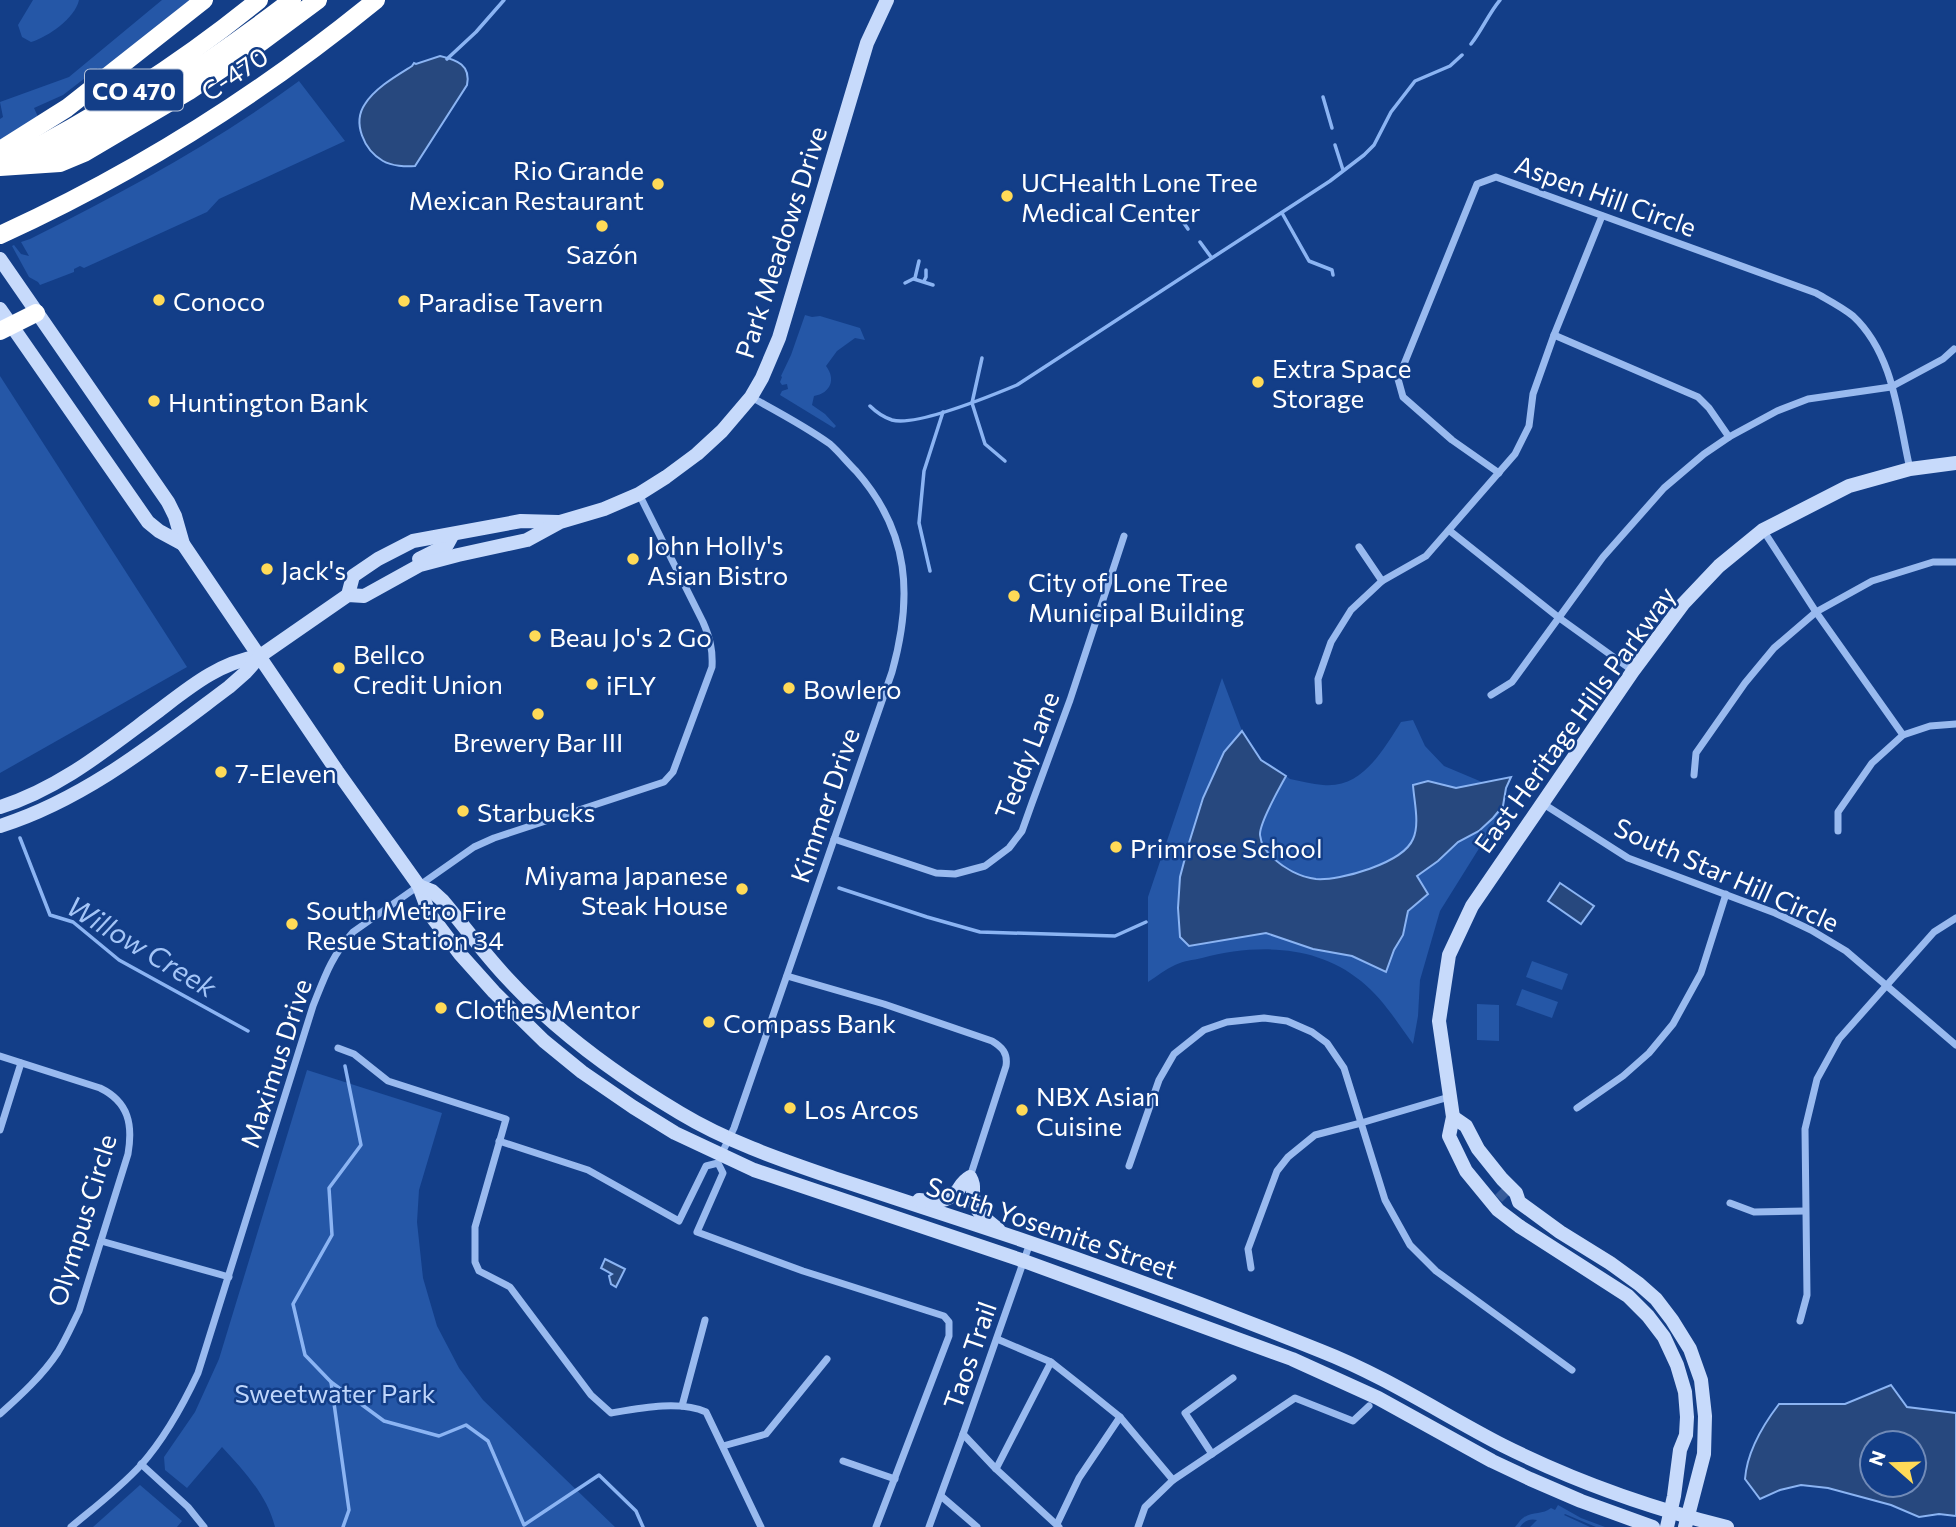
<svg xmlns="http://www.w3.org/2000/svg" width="1956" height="1527" font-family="Commissioner,sans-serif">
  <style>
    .green { fill: #2557a7 }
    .water { fill: #27487e; stroke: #8bb4f3; stroke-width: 2; fill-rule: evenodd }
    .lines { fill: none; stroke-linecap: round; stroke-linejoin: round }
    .stream { stroke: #8bb4f3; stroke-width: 3.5 }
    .secondary-tunnel { stroke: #365b9a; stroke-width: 14; stroke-dasharray: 14 7; stroke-linecap: butt }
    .street { stroke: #99baef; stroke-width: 7 }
    .secondary { stroke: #c7dafb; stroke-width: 14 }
    .highway { stroke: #fff; stroke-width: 18 }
    .poi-dot { fill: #ffda57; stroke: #133e88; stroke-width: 2.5 }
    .labels { text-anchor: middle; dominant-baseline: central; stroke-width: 5; stroke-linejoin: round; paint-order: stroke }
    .shield { fill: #133e88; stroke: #b8c5db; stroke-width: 2 }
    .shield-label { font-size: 24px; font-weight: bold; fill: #fff }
    .street-label { font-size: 26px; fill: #fff; stroke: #133e88 }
    .poi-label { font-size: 26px; fill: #fff; stroke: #133e88; text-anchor: start }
    .park-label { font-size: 26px; fill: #bfd6fb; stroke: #133e88 }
    .water-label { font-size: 28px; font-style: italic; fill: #a4c5f7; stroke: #133e88 }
  </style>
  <rect width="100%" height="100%" fill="#133e88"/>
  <!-- green -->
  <g class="green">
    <path d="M33,0h46c-4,18 -31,37 -48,42l-9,-5 -4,-12z"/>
    <path d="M162,0h31l-91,73 -4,-5 -35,27 -29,13 5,11 -39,23v-23l3,-2 -3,-15 69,-25z"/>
    <path d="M299,81l46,60 -126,58 -12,13 -123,56 -4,-2 -6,3v3l-34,13 -2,-3 -9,-5 -17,-31 2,-1 7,9 8,2 -8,-14 9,-3c94,-47 185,-96 269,-158z"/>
    <path d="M805,315l7,2 8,-1 40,12 5,12 -10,-2 -18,13 -11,15c10,13 5,27 -12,30l-2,9 13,9 11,12 -2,2 -54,-33 2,-4 6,-2 -1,-5 -5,1 -2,-3 2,-5 -1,-1 10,-21z"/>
    <path d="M0,376l187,291 -187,106z"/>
    <path d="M1222,678l20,53 -18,21 -21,46 -23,79 -2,31 2,10 9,27 77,-12 47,16 39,7 34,16 8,-22 9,-15 5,-24 19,-17 -10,-18 21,-15 20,-19 21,-11 24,-25 -10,20 -53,85 -20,69 -2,36 -5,28c-16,-22 -30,-45 -52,-63 -45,-37 -105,-37 -159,-23 -9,2 -19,3 -27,7 -9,4 -18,11 -27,17v-85z"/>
    <path d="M1413,720l12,26 19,20 38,16 -26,6 -28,-7 -15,4c1,16 7,39 0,54 -10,24 -73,42 -97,40 -16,-2 -32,-11 -43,-21 -7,-7 -12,-13 -13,-23 -1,-14 19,-45 26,-59l4,3c11,2 22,5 33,6 39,4 60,-35 78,-63z"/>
    <path d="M1532,961l36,13 -6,16 -36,-13z"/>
    <path d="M1522,989l36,13 -6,16 -36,-13z"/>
    <path d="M1477,1004l22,1v36l-22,-1z"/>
    <path d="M307,1070l135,43 -23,77 -2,32 6,56 14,48 22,42 24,32 132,127h-340c-8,-32 -31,-56 -53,-80l-35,41 -22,-18 -1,-13 31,-45 24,-53z"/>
    <path d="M140,1485l42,36 -5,6h-84z"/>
    <path d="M1558,1505l23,13 24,9h-9l-31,-13 -1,1 26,12h-60l7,-7c-7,-2 -13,1 -17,7h-5c3,-3 5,-7 8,-9 9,-7 20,-3 28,-10l4,2z"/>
  </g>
  <!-- water -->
  <g class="water">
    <path d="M440,56c17,4 31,9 27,29l-52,81c-9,1 -23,0 -32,-5 -19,-11 -31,-38 -18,-57 10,-16 31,-28 47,-38l2,-3 2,1z"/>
    <path d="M1242,731l19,29 25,16c-7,13 -27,47 -26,59 1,10 6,16 13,23 11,10 27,19 43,21 24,2 87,-16 97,-40 7,-15 1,-38 0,-54l15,-4 28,7 55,-11 -5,11 -3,18 -10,12 -14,13 -21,11 -20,19 -21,15 11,18 -20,17 -5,24 -9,15 -8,22 -34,-16 -39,-7 -47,-16 -77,13 -9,-9 -2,-29 2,-31 9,-34 14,-45 21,-46z"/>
    <path d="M1560,883l34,23 -13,18 -33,-23z"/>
    <path d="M605,1259l20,10 -9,18 -5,-3 -2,-8 3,-2 -11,-6z"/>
    <path d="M1891,1385l16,22 49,6v103l-17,-2 -20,3 -28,-12 -63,-17 -27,-3 -21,5 -20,9 -15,-20c2,-27 18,-54 34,-75h66zM1872,1443h42v42h-42z"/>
  </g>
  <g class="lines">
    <!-- stream -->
    <g class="stream">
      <path d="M1471,44c11,-14 18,-31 29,-44"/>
      <path d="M447,59l29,-27 28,-32"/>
      <path d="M1323,97l9,31"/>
      <path d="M1335,145l8,25"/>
      <path d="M1174,209l14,20"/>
      <path d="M1282,213l27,48 23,9 1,5"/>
      <path d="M1200,242l11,15"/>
      <path d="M914,279l19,6"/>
      <path d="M924,281l2,-4v-7"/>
      <path d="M905,283l10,-5 4,-17"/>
      <path d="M982,358l-10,45 13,41 20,17"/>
      <path d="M870,406c7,7 13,11 22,14 24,7 101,-25 125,-35l313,-204 34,-26 10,-10 17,-33 24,-31 35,-15 12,-11"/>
      <path d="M930,571l-11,-48 5,-52 19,-59"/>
      <path d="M20,838l30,77 23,7 46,38 129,71"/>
      <path d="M839,888l88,29 53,15 135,4 31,-14"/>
      <path d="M345,1066l16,79 -32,43 3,47 -39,69 12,51 26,27 53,39 55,15 27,-11 22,16 36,84 75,-50 37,36 7,16"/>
      <path d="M331,1382l18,128 -6,17"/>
    </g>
    <!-- secondary-tunnel -->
    <path class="secondary-tunnel" d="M1500,1190l7,7"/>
    <!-- street -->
    <g class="street">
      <path d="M1554,335l144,62 11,11 20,29"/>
      <path d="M1499,473l-47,-33 -49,-43 -5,-18 79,-195 19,-7 320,116c12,7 26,14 37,23 41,38 45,101 57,153"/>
      <path d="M1763,530l53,82 87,123"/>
      <path d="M1450,531l108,86 75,54"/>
      <path d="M1359,547l23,34"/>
      <path d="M1491,695l21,-13 91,-125 61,-69 40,-34 25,-17 48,-26 31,-12 83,-12 52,-28 11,-10"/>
      <path d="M1319,701l-1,-22 13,-37 20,-32 31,-29 44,-25 89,-102 14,-28 4,-32 21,-59 48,-119"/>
      <path d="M1694,775l2,-22 49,-70 29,-35 42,-36 56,-31 61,-19h23"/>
      <path d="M1542,803l86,55 147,55 36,17 35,21 110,94"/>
      <path d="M1838,831v-19l34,-49 31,-28 27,-9 26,-2"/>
      <path d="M834,839l102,34 19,1 30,-8 24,-18 13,-17 10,-28 38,-103 54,-164"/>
      <path d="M787,976l97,28 108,37c10,6 16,12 14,25l-36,111"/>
      <path d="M338,1048l16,6 34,27 118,38 -31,108v35l4,9 31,16 81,108 20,18c29,-5 69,-13 95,-1l55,115"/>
      <path d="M0,1056l100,32c29,14 33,37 28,66l-49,157c-7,14 -13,28 -21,41 -15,23 -38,44 -58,62"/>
      <path d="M1577,1108l46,-32 26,-23 24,-29 28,-51 25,-79"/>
      <path d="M0,1130l21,-67"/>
      <path d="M499,1141l89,29 91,51 27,-55 12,-3 5,10 -26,59 106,39 141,45 5,6v14l-73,191"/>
      <path d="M721,1155l13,-27 158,-456c21,-75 18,-140 -36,-201 -9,-9 -17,-19 -26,-27 -25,-18 -52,-32 -79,-47"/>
      <path d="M1129,1166l30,-86 15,-26 30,-24 23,-8 37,-4 23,3 25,11 15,11 17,25 41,132 25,45 26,26 136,99"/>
      <path d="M1730,1203l24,9 51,-1"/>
      <path d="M101,1241l128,36"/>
      <path d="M1030,1243l-67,191 33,35 63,58"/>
      <path d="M1251,1268l-3,-19 29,-78 11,-14 27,-22 46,-12 88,-26"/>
      <path d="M1800,1321l7,-26 -2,-166 12,-50 22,-40 95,-107 22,-14"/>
      <path d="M997,1339l54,23 38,30 31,25 53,63"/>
      <path d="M682,1406l23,-86"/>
      <path d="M723,1446l43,-12 61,-75"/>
      <path d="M1212,1454l-27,-41 48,-35"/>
      <path d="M843,1461l52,18"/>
      <path d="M141,1464l47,43 16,20"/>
      <path d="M996,1469l55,-107"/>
      <path d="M941,1496l36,31"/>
      <path d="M1057,1524l22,-46 41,-61"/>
      <path d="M71,1527c24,-20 49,-39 70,-62 24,-27 42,-60 57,-92l115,-367c12,-30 18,-49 40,-74l121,-85 20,-9 170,-56 9,-10 39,-105c1,-17 -2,-29 -9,-45l-64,-128"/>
      <path d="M929,1527l34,-93"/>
      <path d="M1138,1527l7,-20 28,-27 122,-82 58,23 16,-15"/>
    </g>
    <!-- secondary -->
    <g class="secondary">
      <path d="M0,259l168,243 7,14 8,28 154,227 82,115 10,27 31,41 34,38 50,49 38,31 51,35 42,26 79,37 270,91 268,98 86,39 114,63 38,18 51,22 72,26"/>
      <path d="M0,309l148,213 11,9 24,13"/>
      <path d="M419,559l28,-14 6,-11"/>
      <path d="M348,595l5,-19 25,-17 35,-18 108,-20 37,1"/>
      <path d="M0,807c59,-18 107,-58 157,-95 33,-25 61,-49 103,-56"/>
      <path d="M0,826c86,-27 158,-86 229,-139l17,-15 14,-16 88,-61 16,1 56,-31 38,-10 69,-15 33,-18 44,-13 35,-15 27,-17 31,-23 25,-23 29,-34 11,-19 17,-40 88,-295 20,-43"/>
      <path d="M419,886l13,5 11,10c22,26 42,54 65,78 50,54 110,97 172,134 48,29 102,47 154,65 42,14 83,27 125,41 122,40 243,84 362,132 64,25 121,63 181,94 72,36 148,63 225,82"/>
      <path d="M1453,1117l13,9 12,23 24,30 14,14 3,9 41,30 50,31 29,21 17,15 16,21 18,29 11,31 4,36 -1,38 -19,73"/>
      <path d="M919,1200c14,2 29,3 39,-10 4,-6 5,-9 12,-13 4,7 3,10 3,18 1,16 13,25 25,34"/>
      <path d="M1667,1527l7,-31 6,-46 6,-15 1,-18 -2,-25 -8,-27 -13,-28 -16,-21 -20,-20 -109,-70 -21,-16 -32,-39 -17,-35 4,-19 -14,-96 10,-66 23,-49 161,-235 50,-67 36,-38 44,-36 86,-44 61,-17 46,-6"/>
    </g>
    <!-- highway -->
    <g class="highway">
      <path d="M0,150l67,-42 137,-108"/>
      <path d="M42,160c88,-46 171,-99 250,-160"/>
      <path d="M6,163c89,-45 176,-100 253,-163"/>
      <path d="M0,167l60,-4 24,-10 105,-62 71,-48 58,-43"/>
      <path d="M0,235c136,-62 261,-141 376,-235"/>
      <path d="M0,331l36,-18"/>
    </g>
  </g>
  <!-- markers -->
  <g class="poi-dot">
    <circle cx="658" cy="184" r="7"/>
    <circle cx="1007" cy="196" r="7"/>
    <circle cx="602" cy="226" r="7"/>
    <circle cx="159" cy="300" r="7"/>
    <circle cx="404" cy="301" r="7"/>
    <circle cx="1258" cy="382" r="7"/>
    <circle cx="154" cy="401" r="7"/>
    <circle cx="633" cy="559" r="7"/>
    <circle cx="267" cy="569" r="7"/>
    <circle cx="1014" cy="596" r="7"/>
    <circle cx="535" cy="636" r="7"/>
    <circle cx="339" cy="668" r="7"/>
    <circle cx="592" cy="684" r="7"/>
    <circle cx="789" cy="688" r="7"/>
    <circle cx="538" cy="714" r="7"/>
    <circle cx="221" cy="772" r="7"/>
    <circle cx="463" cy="811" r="7"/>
    <circle cx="1116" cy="847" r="7"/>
    <circle cx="742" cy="889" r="7"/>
    <circle cx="292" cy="924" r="7"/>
    <circle cx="441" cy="1008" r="7"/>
    <circle cx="709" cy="1022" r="7"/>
    <circle cx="790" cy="1108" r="7"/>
    <circle cx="1022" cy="1110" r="7"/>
  </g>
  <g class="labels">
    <!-- shield labels -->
    <rect class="shield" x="85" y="69.5" width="98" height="41" rx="5"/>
    <g class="shield-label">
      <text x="134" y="90">CO 470</text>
    </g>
    <!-- street labels -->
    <g class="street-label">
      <text transform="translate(234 73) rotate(-34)">C-470</text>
      <text transform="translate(1606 195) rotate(20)">Aspen Hill Circle</text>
      <text transform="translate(780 242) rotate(-72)">Park Meadows Drive</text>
      <text transform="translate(1574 719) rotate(-54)">East Heritage Hills Parkway</text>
      <text transform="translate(1026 755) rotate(-69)">Teddy Lane</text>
      <text transform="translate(824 805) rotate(-71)">Kimmer Drive</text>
      <text transform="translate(1727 874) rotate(24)">South Star Hill Circle</text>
      <text transform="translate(275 1063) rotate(-72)">Maximus Drive</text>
      <text transform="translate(81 1220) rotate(-73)">Olympus Circle</text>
      <text transform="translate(1052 1227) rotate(19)">South Yosemite Street</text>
      <text transform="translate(969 1355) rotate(-71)">Taos Trail</text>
    </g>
    <!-- poi labels -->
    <g class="poi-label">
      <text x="644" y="169" text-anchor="end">Rio Grande<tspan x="644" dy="30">Mexican Restaurant</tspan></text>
      <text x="1021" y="181">UCHealth Lone Tree<tspan x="1021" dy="30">Medical Center</tspan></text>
      <text x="602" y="253" text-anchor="middle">Sazón</text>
      <text x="173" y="300">Conoco</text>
      <text x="418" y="301">Paradise Tavern</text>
      <text x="1272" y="367">Extra Space<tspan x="1272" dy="30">Storage</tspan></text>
      <text x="168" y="401">Huntington Bank</text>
      <text x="647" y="544">John Holly's<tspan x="647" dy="30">Asian Bistro</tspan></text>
      <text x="281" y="569">Jack's</text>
      <text x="1028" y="581">City of Lone Tree<tspan x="1028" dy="30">Municipal Building</tspan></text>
      <text x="549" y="636">Beau Jo's 2 Go</text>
      <text x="353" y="653">Bellco<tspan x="353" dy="30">Credit Union</tspan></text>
      <text x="606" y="684">iFLY</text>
      <text x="803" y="688">Bowlero</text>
      <text x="538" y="741" text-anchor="middle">Brewery Bar III</text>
      <text x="235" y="772">7-Eleven</text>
      <text x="477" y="811">Starbucks</text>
      <text x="1130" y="847">Primrose School</text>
      <text x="728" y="874" text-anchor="end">Miyama Japanese<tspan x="728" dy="30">Steak House</tspan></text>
      <text x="306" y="909">South Metro Fire<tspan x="306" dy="30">Resue Station 34</tspan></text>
      <text x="455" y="1008">Clothes Mentor</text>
      <text x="723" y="1022">Compass Bank</text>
      <text x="1036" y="1095">NBX Asian<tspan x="1036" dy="30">Cuisine</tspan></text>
      <text x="804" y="1108">Los Arcos</text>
    </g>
    <!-- park labels -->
    <g class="park-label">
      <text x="335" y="1392">Sweetwater Park</text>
    </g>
    <!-- water labels -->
    <g class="water-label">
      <text transform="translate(142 946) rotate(31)">Willow Creek</text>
    </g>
  </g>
  <!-- north arrow -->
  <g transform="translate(1893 1464) rotate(290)"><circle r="33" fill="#133e88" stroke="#718bb8" stroke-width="2"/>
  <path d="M0-5L12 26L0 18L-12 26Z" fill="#ffda57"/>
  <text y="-10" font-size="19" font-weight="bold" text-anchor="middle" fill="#ffffff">N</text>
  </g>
</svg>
